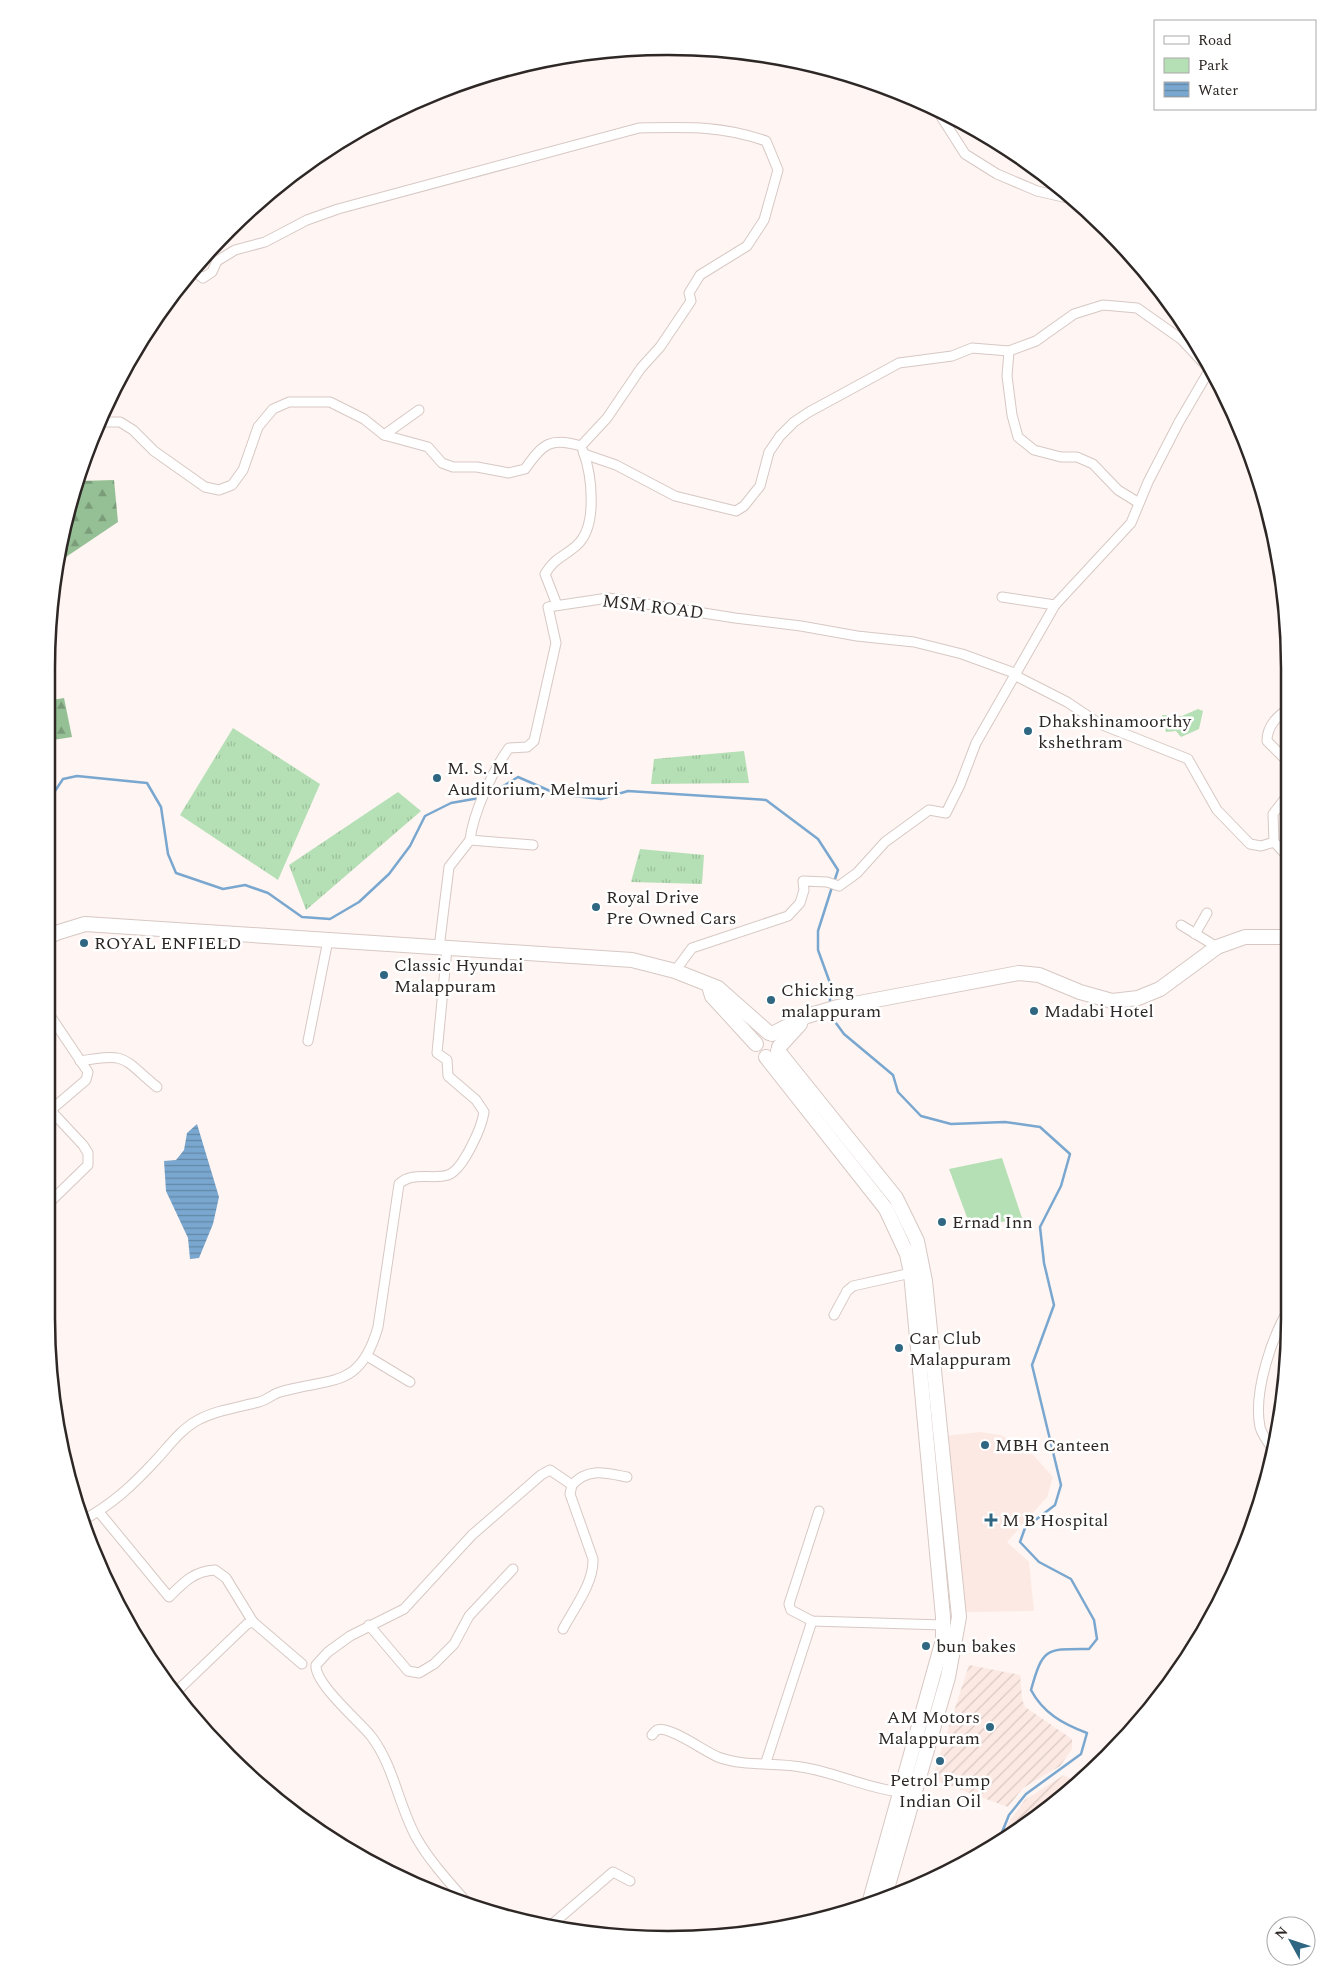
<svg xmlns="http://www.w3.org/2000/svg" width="1336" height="1986" font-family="Spectral,serif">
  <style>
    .built { fill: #fde9e3 }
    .industrial { fill: url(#industrial-furrows) }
    .grass { fill: url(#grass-tufts) }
    .forest { fill: url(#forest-firs) }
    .park { fill: #b5dfb5 }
    .water { fill: url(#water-rules) }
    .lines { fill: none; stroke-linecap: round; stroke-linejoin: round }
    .stream { stroke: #79a7cf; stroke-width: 2.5 }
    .minor-casing { stroke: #d7c8c3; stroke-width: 11 }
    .highway-casing { stroke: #d7c8c3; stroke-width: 16 }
    .minor { stroke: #fff; stroke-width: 9 }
    .highway { stroke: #fff; stroke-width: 14 }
    .poi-dot { fill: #2f6681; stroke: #fff; stroke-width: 2 }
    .labels { text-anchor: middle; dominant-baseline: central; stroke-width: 5; stroke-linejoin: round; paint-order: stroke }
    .street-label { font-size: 18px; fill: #2d2725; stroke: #fff }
    .poi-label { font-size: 18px; fill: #2d2725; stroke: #fff; text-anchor: start }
    .rim { fill: none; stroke: #2d2725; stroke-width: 2.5 }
  </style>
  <defs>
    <pattern id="industrial-furrows" width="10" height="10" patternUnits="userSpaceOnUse" patternTransform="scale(1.25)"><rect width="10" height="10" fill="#fde9e3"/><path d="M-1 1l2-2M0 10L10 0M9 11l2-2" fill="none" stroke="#d9c8c3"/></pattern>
    <pattern id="grass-tufts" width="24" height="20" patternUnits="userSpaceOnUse" patternTransform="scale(1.25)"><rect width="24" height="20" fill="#b5dfb5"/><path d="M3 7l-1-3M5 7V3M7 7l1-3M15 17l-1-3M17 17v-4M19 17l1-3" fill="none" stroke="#9cbf9c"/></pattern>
    <pattern id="forest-firs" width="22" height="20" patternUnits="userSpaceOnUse" patternTransform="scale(1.25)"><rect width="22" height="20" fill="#95c095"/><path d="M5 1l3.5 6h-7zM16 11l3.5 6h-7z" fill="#7a9c79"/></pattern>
    <pattern id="water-rules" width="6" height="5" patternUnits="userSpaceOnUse" patternTransform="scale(1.25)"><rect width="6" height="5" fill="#79a7cf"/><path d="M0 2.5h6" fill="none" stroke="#6488a8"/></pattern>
  </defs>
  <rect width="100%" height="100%" fill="#fff5f2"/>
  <!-- built -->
  <path class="built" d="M980,1432l20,3 25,11 28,31 -6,20 -40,45 22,20 5,49 -68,1 -21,-176z"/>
  <!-- industrial -->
  <g class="industrial">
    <path d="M969,1665l51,10 2,24 3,8 47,32v10l-12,17 -37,22 -15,19 -76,-28z"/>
    <path d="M1064,1775l12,7 -75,57 10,-20 14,-19z"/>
  </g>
  <!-- grass -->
  <g class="grass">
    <path d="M233,728l87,56 -42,96 -98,-65z"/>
    <path d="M744,751l5,32 -98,1 3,-25z"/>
    <path d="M398,792l23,19 -115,99 -17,-45z"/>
    <path d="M640,849l64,6 -2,29 -71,-2z"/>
  </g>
  <!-- forest -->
  <g class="forest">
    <path d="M114,480l4,42 -61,41 1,-16 22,-66z"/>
    <path d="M64,698l8,39 -25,4 -1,-40z"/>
  </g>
  <!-- park -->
  <g class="park">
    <path d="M1198,709l5,2 -4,18 -18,8 -5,-6 -10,1 -4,-17 20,1z"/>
    <path d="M1002,1158l20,60 -51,10 -22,-59z"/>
  </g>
  <!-- water -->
  <path class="water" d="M197,1124l22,73 -6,27 -14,34 -9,1 -2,-21 -22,-47 -2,-30 12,-1 8,-10 3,-17z"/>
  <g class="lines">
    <!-- stream -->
    <g class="stream">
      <path d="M487,796l31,-19 39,17 44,5 27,-8 138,9 52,39 20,31 -4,12"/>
      <path d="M47,803l16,-24 14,-3 70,7 14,24 7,47 8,19 47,16 22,-4 23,8 34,24 28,2 29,-17 30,-28 21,-28 15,-30 26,-13 28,-5"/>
      <path d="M830,1005v-22l-12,-33v-19l14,-44"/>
      <path d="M830,1015l14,19 49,41 5,17 23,24 30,8 54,-2 35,5 30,27 -9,32 -21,41 4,36 10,42 -22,60 29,120 -6,20 -30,23 -5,14 19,20 32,17 23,41 3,19 -8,10c-43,0 -46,-2 -58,41 12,23 32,34 56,43l-6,21 -55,40 -17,21 -11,27"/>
    </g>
    <!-- minor casing -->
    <g class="minor-casing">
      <g id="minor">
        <path d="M937,110l28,44 32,20 40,17 35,8"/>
        <path d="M1009,351l-2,25 5,39 6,22 16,13 27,7h16l16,7 25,26 21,13"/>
        <path d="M101,422h19l13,8 21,21 51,36 14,3 13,-5 11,-15 15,-43 15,-18 16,-7h41l34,17 20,16 44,12 14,16 11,4h24l32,6 16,-4c18,-26 26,-32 56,-23l26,-28 34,-50 19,-21 31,-46 -2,-8 11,-18 47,-29 17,-26 14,-50 -12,-29c-45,-16 -81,-14 -127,-13l-301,81 -31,11 -42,22 -30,8 -18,11 -5,11 -9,6 -11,-8"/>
        <path d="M384,435l35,-25"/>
        <path d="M584,454l32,11 59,31 61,15 8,-5 16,-20 9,-34 11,-16 14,-14 15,-10 90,-49 53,-7 20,-8 37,3 27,-10 38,-27 29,-9 34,3 44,31 29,31"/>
        <path d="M1002,597l53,8"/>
        <path d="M557,605l-12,-31c9,-16 19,-17 32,-29 21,-19 15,-70 6,-94"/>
        <path d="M1016,676l51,26 33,22 88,35 29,51 33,34 11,2 13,-4 -1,-28 17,-22"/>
        <path d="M1290,707c-12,9 -23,18 -23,34l23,23"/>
        <path d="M470,840c3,-27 23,-70 39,-92l18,-1 7,-6 22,-98 -8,-36 60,-9 127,20 66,8 56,10 57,6 48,12 55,20"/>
        <path d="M1274,842l16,17"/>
        <path d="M1181,925l36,22"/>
        <path d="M1195,934l12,-21"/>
        <path d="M439,948l10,-81 21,-27 63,5"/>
        <path d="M675,971l17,-23 96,-32 12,-13 4,-13 -1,-9 24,1 12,4 18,-13 28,-31 44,-32 17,3 14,-28 16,-42 79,-138 76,-82 17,-41 31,-60 31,-53"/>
        <path d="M49,1014l39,58 -2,8 -34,29 2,5 29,31 5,8v12l-38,37"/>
        <path d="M308,1041l20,-101"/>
        <path d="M80,1061c48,-8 41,-4 77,26"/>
        <path d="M834,1315l13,-24 6,-5 58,-13"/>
        <path d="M367,1356l43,26"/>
        <path d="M1274,1451c-5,-7 -12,-16 -14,-24 -7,-35 12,-91 30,-120"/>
        <path d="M819,1511l-30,93 2,6 21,11 131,4"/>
        <path d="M99,1512l70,85c15,-15 25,-26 46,-27l11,8 27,44"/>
        <path d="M81,1521c30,-15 53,-37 76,-62 12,-13 24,-30 41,-39 18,-10 42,-13 61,-18 8,-2 14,-8 21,-10 51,-15 80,-2 98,-65l21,-143c13,-13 33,-4 49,-9 15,-5 34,-48 36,-63l-8,-12 -28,-24 -1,-16 -10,-7 10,-105"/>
        <path d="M369,1625l39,46 11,2 15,-9 20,-20 15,-28 44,-47"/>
        <path d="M563,1629c11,-21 31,-46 30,-70l-23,-65 2,-9"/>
        <path d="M175,1693l72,-69 6,-2 49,42"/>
        <path d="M652,1735c1,-1 3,-4 5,-5 12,-5 48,22 61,27 27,10 55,5 83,10 34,5 64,21 99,25"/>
        <path d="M766,1762l46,-141"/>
        <path d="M470,1906c-19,-22 -40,-44 -54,-69 -18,-33 -22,-71 -45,-101 -12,-15 -57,-53 -55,-71l12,-13 22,-16 54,-27 68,-74 69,-60 9,-5 22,15c16,-18 34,-12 55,-8"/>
        <path d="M550,1926l63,-54 17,9"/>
      </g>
    </g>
    <!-- highway casing -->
    <g class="highway-casing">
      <g id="highway">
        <path d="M48,937l11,-5 26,-8 547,36 43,11 43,17 51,45"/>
        <path d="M709,986l3,10 44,48"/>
        <path d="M772,1034l35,-18 31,-9 181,-34 20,2 41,17 32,9 26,-3 22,-9 57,-42 28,-10h45"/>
        <path d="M779,1047l21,-23"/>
        <path d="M778,1051l118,147 21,43 8,40 34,336 -11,60 -64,222"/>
        <path d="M766,1057l120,152 21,45 4,19 32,344v23l-74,264"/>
      </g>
    </g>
    <!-- minor -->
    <use href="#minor" class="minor"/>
    <!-- highway -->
    <use href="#highway" class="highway"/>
  </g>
  <!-- markers -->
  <g class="poi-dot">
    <circle cx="1028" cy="731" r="5"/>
    <circle cx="437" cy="778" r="5"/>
    <circle cx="596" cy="907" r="5"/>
    <circle cx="84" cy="943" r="5"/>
    <circle cx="384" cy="975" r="5"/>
    <circle cx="771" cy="1000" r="5"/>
    <circle cx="1034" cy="1011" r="5"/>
    <circle cx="942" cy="1222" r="5"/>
    <circle cx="899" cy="1348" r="5"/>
    <circle cx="985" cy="1445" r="5"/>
    <path d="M988.5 1512.5h5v5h5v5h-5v5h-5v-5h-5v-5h5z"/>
    <circle cx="926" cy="1646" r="5"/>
    <circle cx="990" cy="1727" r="5"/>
    <circle cx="940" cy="1761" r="5"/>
  </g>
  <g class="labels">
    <!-- street labels -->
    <g class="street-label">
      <text transform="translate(653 607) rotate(7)">MSM ROAD</text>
    </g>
    <!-- poi labels -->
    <g class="poi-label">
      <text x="1038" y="721">Dhakshinamoorthy<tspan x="1038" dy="21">kshethram</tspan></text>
      <text x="447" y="768">M. S. M.<tspan x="447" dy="21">Auditorium, Melmuri</tspan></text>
      <text x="606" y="897">Royal Drive<tspan x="606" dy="21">Pre Owned Cars</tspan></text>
      <text x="94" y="943">ROYAL ENFIELD</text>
      <text x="394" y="965">Classic Hyundai<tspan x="394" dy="21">Malappuram</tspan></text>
      <text x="781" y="990">Chicking<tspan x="781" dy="21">malappuram</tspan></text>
      <text x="1044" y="1011">Madabi Hotel</text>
      <text x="952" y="1222">Ernad Inn</text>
      <text x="909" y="1338">Car Club<tspan x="909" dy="21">Malappuram</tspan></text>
      <text x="995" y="1445">MBH Canteen</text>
      <text x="1002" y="1520">M B Hospital</text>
      <text x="936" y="1646">bun bakes</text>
      <text x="980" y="1717" text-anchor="end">AM Motors<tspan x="980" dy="21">Malappuram</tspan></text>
      <text x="940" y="1780" text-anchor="middle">Petrol Pump<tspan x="940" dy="21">Indian Oil</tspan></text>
    </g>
  </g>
  <!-- crop -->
  <path d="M0 0H1336V1986H0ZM668 55H668A613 613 0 0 1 1281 668V1318A613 613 0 0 1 668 1931H668A613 613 0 0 1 55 1318V668A613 613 0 0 1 668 55Z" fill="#fff" fill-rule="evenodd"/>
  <path class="rim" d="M668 55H668A613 613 0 0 1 1281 668V1318A613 613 0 0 1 668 1931H668A613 613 0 0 1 55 1318V668A613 613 0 0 1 668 55Z"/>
  <!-- legend -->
  <rect x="1154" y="20" width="162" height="90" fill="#ffffff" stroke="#aba9a8"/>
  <rect x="1164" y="36" width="25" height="8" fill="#ffffff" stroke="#aba9a8"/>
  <text x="1198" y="45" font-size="15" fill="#2d2725">Road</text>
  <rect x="1164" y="58" width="25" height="15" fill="#b5dfb5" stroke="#aba9a8"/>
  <text x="1198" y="70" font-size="15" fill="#2d2725">Park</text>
  <rect x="1164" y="82" width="25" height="15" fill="url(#water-rules)" stroke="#aba9a8"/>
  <text x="1198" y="95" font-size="15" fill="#2d2725">Water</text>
  <!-- north arrow -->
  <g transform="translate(1291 1941) rotate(310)"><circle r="24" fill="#ffffff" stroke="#aba9a8"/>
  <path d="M0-4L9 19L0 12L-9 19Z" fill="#2f6681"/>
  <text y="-8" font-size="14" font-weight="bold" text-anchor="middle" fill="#2d2725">N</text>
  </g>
</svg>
